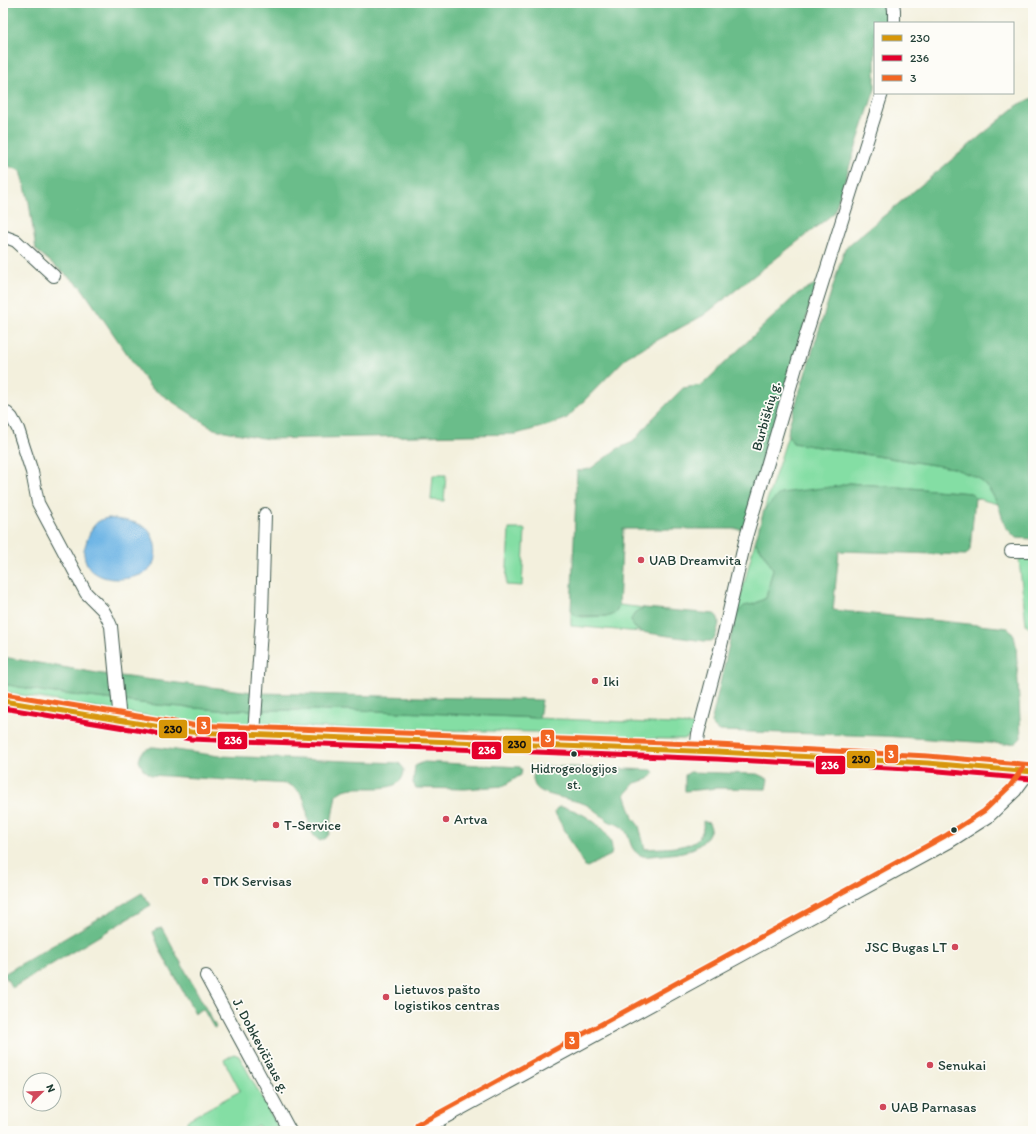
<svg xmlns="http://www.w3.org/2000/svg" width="1036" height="1134" font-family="Itim,sans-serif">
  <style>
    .green { fill: #84dea4; stroke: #528e6c }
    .forest { fill: #6bbd8a; stroke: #457d5f }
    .water { fill: #6eb5e5; stroke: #46798c }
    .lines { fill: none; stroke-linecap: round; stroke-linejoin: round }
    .minor-casing { stroke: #3f584d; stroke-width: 14 }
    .major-casing { stroke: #3f584d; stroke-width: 17 }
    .minor { stroke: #fff; stroke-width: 12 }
    .major { stroke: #edc569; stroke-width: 15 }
    .bus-1-casing { stroke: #fdfcf7; stroke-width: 8 }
    .bus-2-casing { stroke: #fdfcf7; stroke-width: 8 }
    .bus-3-casing { stroke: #fdfcf7; stroke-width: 8 }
    .bus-1 { stroke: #d79608; stroke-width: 5 }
    .bus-2 { stroke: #e4002b; stroke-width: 5 }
    .bus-3 { stroke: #f26522; stroke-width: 5 }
    .poi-dot { fill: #d1495b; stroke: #fdfcf7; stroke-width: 1.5 }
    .bus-dot { fill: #1f3d34; stroke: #fdfcf7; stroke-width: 1.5 }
    .labels { text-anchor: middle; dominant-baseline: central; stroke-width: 3.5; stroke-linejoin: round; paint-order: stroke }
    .bus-label { font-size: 13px; fill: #1f3d34; stroke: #fdfcf7 }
    .street-label { font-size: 14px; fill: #1f3d34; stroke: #fdfcf7 }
    .poi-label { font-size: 14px; fill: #1f3d34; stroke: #fdfcf7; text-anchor: start }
    .line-badge { stroke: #fdfcf7; stroke-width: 1.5 }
    .badge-label { font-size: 11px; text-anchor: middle; font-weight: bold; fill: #fff }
    .pale-badge-label { font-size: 11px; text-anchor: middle; font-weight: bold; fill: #111 }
  </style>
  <rect width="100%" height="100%" fill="#fdfcf7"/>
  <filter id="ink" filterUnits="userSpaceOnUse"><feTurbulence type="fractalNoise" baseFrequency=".025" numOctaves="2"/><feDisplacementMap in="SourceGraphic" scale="8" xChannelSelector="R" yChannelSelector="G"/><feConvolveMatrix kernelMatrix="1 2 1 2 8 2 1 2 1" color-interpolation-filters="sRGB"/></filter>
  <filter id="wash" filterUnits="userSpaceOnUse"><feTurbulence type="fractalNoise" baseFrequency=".012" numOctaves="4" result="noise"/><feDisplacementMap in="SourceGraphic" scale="16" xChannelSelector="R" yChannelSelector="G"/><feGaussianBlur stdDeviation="0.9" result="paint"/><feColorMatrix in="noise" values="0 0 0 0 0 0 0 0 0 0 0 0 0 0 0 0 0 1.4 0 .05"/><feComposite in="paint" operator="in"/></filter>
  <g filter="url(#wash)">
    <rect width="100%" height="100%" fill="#f3f0dd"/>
    <!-- green -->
    <g class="green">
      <path d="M788,435l5,8 160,25 25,10 10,9 10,17 -23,-6 -4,-5 -122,-10 -85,27z"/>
      <path d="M433,475h13l-2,26 -13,-1z"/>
      <path d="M509,529h16l-3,57 -16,-1z"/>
      <path d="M755,542l9,12 9,15 -7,29 -12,6 -10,2 -8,8z"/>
      <path d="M1033,554v76h-2l-5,-6 -7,-64 4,-4z"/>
      <path d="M619,605l25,3c-7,3 -10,5 -13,12l3,7 7,5 -70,-6v-15l5,4 6,2 28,-1 5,-3z"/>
      <path d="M3,684l44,8 110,13 62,5h136l340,15c-2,7 -4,11 -11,14l-137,-1 -9,-6 -286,-6 -61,-4 -80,-12 -108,-18z"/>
      <path d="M234,1054l5,2 41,75h-19l-3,-6 -10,6h-58l-3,-6v-4l2,-2 51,-28 -16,-31z"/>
    </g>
    <!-- forest -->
    <g class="forest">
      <path d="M3,3h886v2l-2,18h-12v66l-41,124 -130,102 -76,41 -61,62 -18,7 -33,9 -248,5 -54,-10 -64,-42 -69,-100 -45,-37 -7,-48 -8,-31 -15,-6 -3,1z"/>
      <path d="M1033,98v441l-17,-1 -11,-12 -7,-22 -10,-17 -10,-9 -25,-10 -160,-25 -5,-8 1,-10 56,-177 173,-143z"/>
      <path d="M817,283l-73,246h-121l-4,76 -4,8 -5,3h-34l-5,-5 6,-140 13,-2 27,-20 16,-7 20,-24 30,-30 19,-3 95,-91z"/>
      <path d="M849,483l122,10 4,5 -5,52 -4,5 -127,-4 -6,59 175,18 6,8 2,9 5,93 -5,5 -10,1 -123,-8 -164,-5 -4,-3 -4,-5 25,-109 8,-8 10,-2 12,-6 7,-29 -9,-15 -9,-12 9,-32 16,-17 59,-7z"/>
      <path d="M644,608l70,6c9,5 3,16 1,24l-4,3h-7l-63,-9 -7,-5 -3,-7c3,-7 6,-9 13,-12z"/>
      <path d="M3,657l100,17 157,19 282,7 -3,18 -184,-8h-136l-62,-5 -110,-13 -44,-8z"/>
      <path d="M154,747l65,9 180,7 5,6c0,29 -42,14 -60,21 -3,1 -6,3 -8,5l-7,39 -3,4 -6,3c-2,-2 -6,-4 -7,-7 -11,-19 1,-37 -25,-50l-137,-9 -8,-6 -4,-8c2,-10 5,-12 15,-14z"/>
      <path d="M424,762l96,5 2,3 -1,5 -18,11 -38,3 -49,-1 -3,-5 2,-17z"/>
      <path d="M544,766l108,4 2,3 -5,6 -14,4 -10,11 8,24 6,8 6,23c21,-2 62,2 58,-28l6,2 2,5c-7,23 -30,25 -50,27 -6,0 -12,2 -18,1 -17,-5 -10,-23 -23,-30 -4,-3 -9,-3 -13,-6 -7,-5 -13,-11 -20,-15 -12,-6 -45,-9 -51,-18 -2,-2 -2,-5 -3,-8 0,-8 4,-11 11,-13z"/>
      <path d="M690,772l67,2 11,5 -2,10 -48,-1 -33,3v-16z"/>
      <path d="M559,807c19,0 60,26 52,48l-24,12h-2l-30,-54 1,-4z"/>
      <path d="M142,893l9,12 -139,83 -8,-14z"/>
      <path d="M162,928l54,99 -2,1 -11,-19 -8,4 -34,-61 -8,-20 4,-3z"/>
    </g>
    <!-- water -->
    <path class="water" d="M109,518c11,2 26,3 36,9 12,9 15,34 3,44 -4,3 -10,5 -15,6 -19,5 -45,2 -49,-22 -1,-4 2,-11 3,-15 4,-12 9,-21 22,-22z"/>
  </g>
  <g filter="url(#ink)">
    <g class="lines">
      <!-- minor casing -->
      <g class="minor-casing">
        <g id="minor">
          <path d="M893,3l1,7v13"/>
          <path d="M3,236l13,5 38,35"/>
          <path d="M3,412l4,1 5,5 6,11 14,43 6,31 48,90 17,17 4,7 4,9 9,95"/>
          <path d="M1011,551h22"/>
          <path d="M254,735l8,-120 3,-101"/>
          <path d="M696,751l2,-17 23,-88 25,-109 53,-180 83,-264"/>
          <path d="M206,976l84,155"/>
          <path d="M420,1131l529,-289 39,-25 27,-26 14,-19"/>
        </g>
      </g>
      <!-- major casing -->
      <g class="major-casing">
        <path id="major" d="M3,701l117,20 71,11c281,14 562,14 842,40"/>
      </g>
      <!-- minor -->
      <use href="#minor" class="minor"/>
      <!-- major -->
      <use href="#major" class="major"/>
      <!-- bus-1 casing -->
      <g class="bus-1-casing">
        <path id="bus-1" d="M3,701l188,31 527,20 210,11 105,9"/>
      </g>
      <!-- bus-2 casing -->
      <g class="bus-2-casing">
        <path id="bus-2" d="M3,708l188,31 526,20 210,11 105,9"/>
      </g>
      <!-- bus-3 casing -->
      <g class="bus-3-casing">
        <g id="bus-3">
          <path d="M4,694l188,31 526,20 210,11 105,9"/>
          <path d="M417,1125l528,-289 39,-25 26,-25 13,-18"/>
        </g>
      </g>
      <!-- bus-1 -->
      <use href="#bus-1" class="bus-1"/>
      <!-- bus-2 -->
      <use href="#bus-2" class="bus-2"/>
      <!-- bus-3 -->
      <use href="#bus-3" class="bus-3"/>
    </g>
  </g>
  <!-- markers -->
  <g class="poi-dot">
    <circle cx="641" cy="560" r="4"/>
    <circle cx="595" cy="681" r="4"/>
    <circle cx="446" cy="819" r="4"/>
    <circle cx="276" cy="825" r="4"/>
    <circle cx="205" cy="881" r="4"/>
    <circle cx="955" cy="947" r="4"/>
    <circle cx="386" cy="997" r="4"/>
    <circle cx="930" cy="1065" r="4"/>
    <circle cx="883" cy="1107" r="4"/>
  </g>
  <g class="bus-dot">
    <circle cx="574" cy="754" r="3.5"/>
    <circle cx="954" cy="830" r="3.5"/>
  </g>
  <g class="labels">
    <!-- bus labels -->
    <g class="bus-label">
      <text x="574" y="768">Hidrogeologijos<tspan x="574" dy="16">st.</tspan></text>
    </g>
    <!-- street labels -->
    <g class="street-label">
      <text transform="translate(766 416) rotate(-74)">Burbiškių g.</text>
      <text transform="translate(261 1046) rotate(62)">J. Dobkevičiaus g.</text>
    </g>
    <!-- poi labels -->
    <g class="poi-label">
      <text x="649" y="560">UAB Dreamvita</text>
      <text x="603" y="681">Iki</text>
      <text x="454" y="819">Artva</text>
      <text x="284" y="825">T-Service</text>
      <text x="213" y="881">TDK Servisas</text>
      <text x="947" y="947" text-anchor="end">JSC Bugas LT</text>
      <text x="394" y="989">Lietuvos pašto<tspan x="394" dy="16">logistikos centras</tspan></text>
      <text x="938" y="1065">Senukai</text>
      <text x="891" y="1107">UAB Parnasas</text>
    </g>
  </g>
  <g class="line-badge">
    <rect x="196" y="716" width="15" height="19" rx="4" fill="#f26522"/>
    <rect x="158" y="719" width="30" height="20" rx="4" fill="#d79608"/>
    <rect x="540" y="729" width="15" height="19" rx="4" fill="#f26522"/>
    <rect x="217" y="731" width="31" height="19" rx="4" fill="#e4002b"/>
    <rect x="502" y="735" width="30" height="19" rx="4" fill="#d79608"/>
    <rect x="471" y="741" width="31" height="19" rx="4" fill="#e4002b"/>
    <rect x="884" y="744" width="15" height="20" rx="4" fill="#f26522"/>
    <rect x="846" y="750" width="30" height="19" rx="4" fill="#d79608"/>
    <rect x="815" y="755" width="31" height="20" rx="4" fill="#e4002b"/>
    <rect x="564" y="1031" width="16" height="19" rx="4" fill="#f26522"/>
  </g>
  <g class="badge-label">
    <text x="204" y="729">3</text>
    <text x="548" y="742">3</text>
    <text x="233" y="744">236</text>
    <text x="487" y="754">236</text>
    <text x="891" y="758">3</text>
    <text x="830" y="769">236</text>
    <text x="572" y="1044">3</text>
  </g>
  <g class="pale-badge-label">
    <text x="173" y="733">230</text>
    <text x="517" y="748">230</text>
    <text x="861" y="763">230</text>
  </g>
  <!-- margin -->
  <rect width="1036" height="1134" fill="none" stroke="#fdfcf7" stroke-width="16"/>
  <!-- legend -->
  <rect x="874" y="22" width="140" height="72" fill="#fdfcf7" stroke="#a4b0a9"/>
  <rect x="882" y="35" width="20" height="6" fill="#d79608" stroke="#a4b0a9"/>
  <text x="910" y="42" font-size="12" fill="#1f3d34">230</text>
  <rect x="882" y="55" width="20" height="6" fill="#e4002b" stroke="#a4b0a9"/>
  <text x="910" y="62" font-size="12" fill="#1f3d34">236</text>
  <rect x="882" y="75" width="20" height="6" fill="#f26522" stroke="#a4b0a9"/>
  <text x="910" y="82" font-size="12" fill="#1f3d34">3</text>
  <!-- north arrow -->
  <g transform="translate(42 1092) rotate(67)"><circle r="19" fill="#fdfcf7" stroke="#a4b0a9"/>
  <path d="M0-3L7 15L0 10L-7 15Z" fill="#d1495b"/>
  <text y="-6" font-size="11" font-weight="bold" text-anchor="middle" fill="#1f3d34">N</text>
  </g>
</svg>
